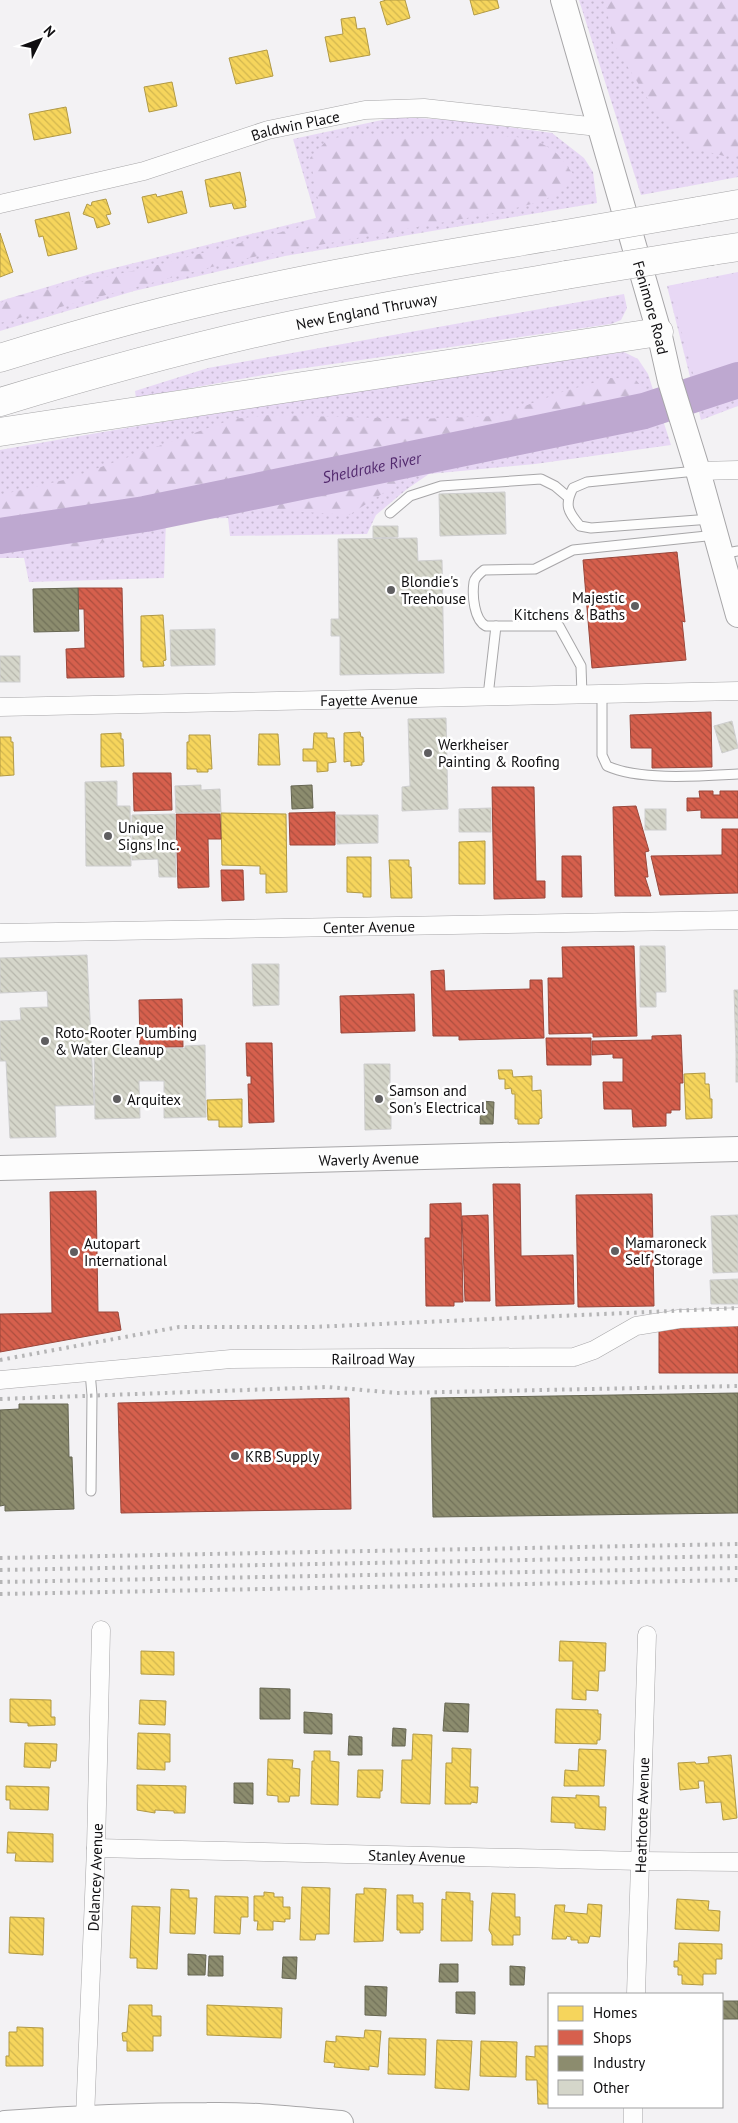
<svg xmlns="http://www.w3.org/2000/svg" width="738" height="2123" font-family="'PT Sans',sans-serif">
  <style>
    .grass { fill: url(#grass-dots) }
    .forest { fill: url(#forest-firs) }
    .park { fill: #e8d8f5 }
    .homes { fill: url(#homes-back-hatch); stroke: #b19945 }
    .shops { fill: url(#shops-back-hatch); stroke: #9a473b }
    .industry { fill: url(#industry-back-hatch); stroke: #666652 }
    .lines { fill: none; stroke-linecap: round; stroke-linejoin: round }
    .river { stroke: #bea8d0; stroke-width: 36 }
    .building { fill: url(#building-back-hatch); stroke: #cecece }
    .lane-casing { stroke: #a7a6a8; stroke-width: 11 }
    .street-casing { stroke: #a7a6a8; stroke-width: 19 }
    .secondary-casing { stroke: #a7a6a8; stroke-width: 26 }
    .highway-casing { stroke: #a7a6a8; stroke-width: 29 }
    .lane { stroke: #fdfdfd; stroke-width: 9 }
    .street { stroke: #fdfdfd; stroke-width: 18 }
    .secondary { stroke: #fdfdfd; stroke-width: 24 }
    .highway { stroke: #fdfdfd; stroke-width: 28 }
    .rail { stroke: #b5b5b6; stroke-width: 4; stroke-dasharray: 2.5 5; stroke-linecap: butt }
    .highway-bridge-casing { stroke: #a7a6a8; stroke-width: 29; stroke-linecap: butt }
    .highway-bridge { stroke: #fdfdfd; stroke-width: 28 }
    .poi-dot { fill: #5f5e60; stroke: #fff; stroke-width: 2 }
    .labels { text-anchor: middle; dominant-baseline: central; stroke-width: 5; stroke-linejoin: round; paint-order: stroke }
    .street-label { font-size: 15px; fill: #0f0e10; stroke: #fff }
    .poi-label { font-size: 15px; fill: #0f0e10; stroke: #fff; text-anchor: start }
    .water-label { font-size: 16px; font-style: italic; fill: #532a6e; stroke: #fff }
  </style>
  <defs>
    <pattern id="grass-dots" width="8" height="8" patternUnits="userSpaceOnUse" patternTransform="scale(1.25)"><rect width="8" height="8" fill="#e8d8f5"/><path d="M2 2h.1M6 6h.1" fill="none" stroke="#c6b8d1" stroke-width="1.8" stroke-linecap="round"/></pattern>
    <pattern id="forest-firs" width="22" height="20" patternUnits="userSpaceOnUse" patternTransform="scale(1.25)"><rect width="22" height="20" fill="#e8d8f5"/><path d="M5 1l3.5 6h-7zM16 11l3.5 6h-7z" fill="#c6b8d1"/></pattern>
    <pattern id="homes-back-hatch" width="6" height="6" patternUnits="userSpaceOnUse" patternTransform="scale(1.25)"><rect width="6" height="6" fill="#f6d55c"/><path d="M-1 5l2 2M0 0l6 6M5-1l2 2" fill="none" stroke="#d2b64f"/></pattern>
    <pattern id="shops-back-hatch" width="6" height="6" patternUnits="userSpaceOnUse" patternTransform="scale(1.25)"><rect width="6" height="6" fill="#d6604d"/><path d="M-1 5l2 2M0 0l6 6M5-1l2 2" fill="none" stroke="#ac4e3f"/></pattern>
    <pattern id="industry-back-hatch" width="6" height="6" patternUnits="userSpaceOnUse" patternTransform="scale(1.25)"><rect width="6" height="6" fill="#8c8c6e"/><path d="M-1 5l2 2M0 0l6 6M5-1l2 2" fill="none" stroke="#717159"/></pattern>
    <pattern id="building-back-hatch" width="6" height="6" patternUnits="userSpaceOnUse" patternTransform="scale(1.25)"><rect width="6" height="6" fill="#d5d6ca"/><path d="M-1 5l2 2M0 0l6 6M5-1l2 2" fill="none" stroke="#b6b6ac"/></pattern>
  </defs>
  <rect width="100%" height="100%" fill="#f3f2f4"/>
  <!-- grass -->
  <g class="grass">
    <path d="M579,0h159v177l-97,18z"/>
    <path d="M396,117l59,3 97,13 32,25 9,14 4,31 -312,53 -151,35 -134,40v-30l94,-28 222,-55 -23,-79z"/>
    <path d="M738,272v134l-37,14 -34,-134z"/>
    <path d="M624,294l3,14 -6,12 -10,4 -320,46 -155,28 -1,-7 73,-23z"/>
    <path d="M624,352l14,7 10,15 23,71 -136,19 -106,10 -22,15 -31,26 -9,19 -137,2 -2,-18 -62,2 -2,58 -135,4 -5,-24h-24v-108c207,-37 415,-68 624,-98z"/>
  </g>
  <!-- forest -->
  <g class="forest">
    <path d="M605,0h133v154l-14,2 -28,-7 -37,-32 -46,-74z"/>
    <path d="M358,134c40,0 80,0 120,1 22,1 49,0 68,11 12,6 19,17 27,28l-6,13 -24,14 -43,11 -258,47 -242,64v-20l17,-7 129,-28 151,-40 19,-10 3,-13 -9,-47 18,-19z"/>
    <path d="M610,378l25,1 13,15 -18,35 -210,38 -35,25 -36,23 -119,-8 -55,4 -13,5 -35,20 -54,15 -73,-1v-55l68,-16 165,-60 37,-4 147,4 81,-3 64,-24z"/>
  </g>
  <!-- park -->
  <path class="park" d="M738,274v92l-44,11 -25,-91z"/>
  <!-- homes -->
  <g class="homes">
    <path d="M386,0h19l5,18 -23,7 -7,-23z"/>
    <path d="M470,0h27l2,8 -25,7z"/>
    <path d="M355,17l2,12 8,-1 5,27 -40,7 -5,-25 18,-3 -2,-15z"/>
    <path d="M267,50l6,26 -37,8 -7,-26z"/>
    <path d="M172,82l5,24 -28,6 -5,-25z"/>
    <path d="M66,107l5,26 -37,7 -5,-26z"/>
    <path d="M240,172l6,29h-1l1,6 -12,2 -2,-6 -22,4 -5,-27z"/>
    <path d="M182,191l5,22 -39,10 -6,-26 14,-3 1,3z"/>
    <path d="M106,199l5,15 -5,1 4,9 -13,4 -3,-10 -11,-4 4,-10 4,2 1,-4z"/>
    <path d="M69,212l8,37 -29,7 -5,-20 -4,1 -4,-17z"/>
    <path d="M0,233l13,39 -13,5z"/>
    <path d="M163,615l3,45 -3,1 1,5 -21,1v-6h-2v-45z"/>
    <path d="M360,732l1,5h2l1,25h-2v3l-11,1v-5l-7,1v-29z"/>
    <path d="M121,733v6h2l1,27 -23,1v-33z"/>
    <path d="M314,733h13v5h7l2,24 -8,1v8l-11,1v-11h-14v-12h10z"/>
    <path d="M259,734h19l2,31h-22z"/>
    <path d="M189,735h21l2,34h-4v3h-11v-3h-10v-27h2z"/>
    <path d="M0,737h11v5h2l1,33 -14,1z"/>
    <path d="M221,813l65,1 1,78 -21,1v-19h-6v-8l-38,-1z"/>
    <path d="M485,841v43h-26v-42z"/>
    <path d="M347,857h24v40h-8v-4l-16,-1z"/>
    <path d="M389,860h20v7h2l1,31h-21z"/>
    <path d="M498,1070h14l1,7 19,-1v15l9,-1 1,28 -3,1v5h-21v-5h-3v-25h-3l-1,-6 -6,1v-10h-6z"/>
    <path d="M705,1073v11h4l1,15h2v19l-26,1 -2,-45z"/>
    <path d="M242,1099v28h-23v-7h-11l-1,-20z"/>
    <path d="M560,1641l46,2 -1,28h-6l-1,20 -12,-1v10l-14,-1 1,-38h-14z"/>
    <path d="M141,1651l33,1v23l-33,-1z"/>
    <path d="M10,1699l41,1v17h4v8l-27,1v-3l-18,-1z"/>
    <path d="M140,1700l26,1 -1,24 -26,-1z"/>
    <path d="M556,1709l42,1v4h3l-1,26h-3v4l-42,-1z"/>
    <path d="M138,1733l32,1v28h-5v8l-28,-1z"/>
    <path d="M413,1734l19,1 -2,69 -29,-1 1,-43h10z"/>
    <path d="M25,1743l32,1 -1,17h-5l-1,7 -26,-1z"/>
    <path d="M452,1748l19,1 -1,38h8l-1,16 -6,-1v2h-26l1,-41h6z"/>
    <path d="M579,1749l27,1 -2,36h-40l1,-16 13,1z"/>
    <path d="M314,1751h16v10l9,1 -1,43 -27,-1 1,-43h2z"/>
    <path d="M731,1755l6,63 -14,2 -2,-18 -15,1 -2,-22h-6l1,7 -19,2 -2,-27 17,-1 1,2 13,-1 -1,-6z"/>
    <path d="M268,1759l25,1 -1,8 8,1 -1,27h-9l-1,6h-11v-6l-11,-1z"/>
    <path d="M358,1770h25l-1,21h-2v7l-23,-1z"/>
    <path d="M137,1785l49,1 -1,27h-11v-2l-19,-1v3l-18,-3z"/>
    <path d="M6,1786l43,1 -1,23 -38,-1v-9h-4z"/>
    <path d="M576,1795l23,1v11h7l-1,23 -30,-2v-5l-24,-1 1,-25 24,1z"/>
    <path d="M8,1832l45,2v28l-38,-1 1,-8h-9z"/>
    <path d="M302,1887l28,1 -1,46h-13l-1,6h-15z"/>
    <path d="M364,1888l22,1 -3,52 -29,1 2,-48h8z"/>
    <path d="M171,1889l18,1v8h8l-2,36 -25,-1z"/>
    <path d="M264,1892l10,1v4h9v10h7v12h-5v3l-12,-1v9h-16l1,-9h-4v-25h10z"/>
    <path d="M446,1892l24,1v8h3l-1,40h-31l1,-42 4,1z"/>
    <path d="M492,1893l23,1v23h5v18h-7v10h-21v-10l-3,-5z"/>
    <path d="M397,1895h16v8h10v27h-3v3h-20v-3h-3z"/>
    <path d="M215,1896l33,1v20h-7l-1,17 -26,-1z"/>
    <path d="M677,1899l32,2 -1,9 12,1 -1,20 -44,-2z"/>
    <path d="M588,1904l14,1 -2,32 -10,-1 -2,7h-10v-3h-7v-3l-4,-1 -1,3h-14l3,-34h10l-1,7 23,2z"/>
    <path d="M132,1906l28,1 -3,62 -20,-1v-10h-7z"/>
    <path d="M10,1917l34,1 -1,37 -34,-2z"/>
    <path d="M679,1943l43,1v15h-6v15h-13v11l-21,-1v-9h-4v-8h-4v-6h4z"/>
    <path d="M129,2005h23v11h9v20h-8v15h-26v-10h-4l-1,-8 5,-1z"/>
    <path d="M207,2005l75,3 -1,30 -74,-3z"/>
    <path d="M17,2027l26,1v38h-37v-10h3v-24h8z"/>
    <path d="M365,2030l16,1 -3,36 -9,-1v4l-35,-3 1,-4 -11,-1 2,-21 10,1v-6l28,2z"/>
    <path d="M389,2038l37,1 -1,36 -37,-1z"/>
    <path d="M437,2040l35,1 -3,49 -34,-2z"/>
    <path d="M481,2041l36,1 -1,35 -36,-1z"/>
    <path d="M535,2046h14v58h-11l-1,-24h-11v-24l9,1z"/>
  </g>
  <!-- shops -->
  <g class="shops">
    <path d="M677,552l8,70 -3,-1 4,39 -94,8 -9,-108z"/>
    <path d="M78,588h44l2,89 -57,1 -1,-29 19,-1 -1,-39h-6z"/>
    <path d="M711,712l1,55 -60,1v-20h-21l-1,-33z"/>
    <path d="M133,773h38l1,37 -38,1z"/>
    <path d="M492,787h42l2,94h9v17l-51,1z"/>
    <path d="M699,791h14v4h7v-4h18v27h-37v-8l-14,1v-13h13z"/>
    <path d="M636,806l13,45 -4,1 3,25h-3l6,19h-36l-2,-89z"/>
    <path d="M335,812v33h-45l-1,-32z"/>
    <path d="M176,814h44l1,25h-13l1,48 -31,1z"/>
    <path d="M722,829h16v64l-78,2 -9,-39 71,-1z"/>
    <path d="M562,856h19l1,41h-20z"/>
    <path d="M221,870h22l1,30 -22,1z"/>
    <path d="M634,946l3,90 -44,1v-4l-44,1 -1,-56h15l-1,-31z"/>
    <path d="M444,970l1,21 85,-2v-9h12l2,58 -85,2v-4h-26l-2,-65z"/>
    <path d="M414,994l1,37 -74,2 -1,-37z"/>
    <path d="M182,999l1,48h-43l-1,-47z"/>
    <path d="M681,1035l2,48h-3v27h-9v3h-5v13l-33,1 -1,-18h-28l-1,-27h20v-24h-10v-4l-21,1v-14l60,-1v-4z"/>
    <path d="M546,1038h45v27h-44z"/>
    <path d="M246,1043h26l2,79 -25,1 -1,-39h3v-8h-4z"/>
    <path d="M493,1184h27l1,72 52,-1 1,49 -78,2z"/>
    <path d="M96,1191l2,121h20l3,18 -121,22v-38l52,-1 -2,-121z"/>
    <path d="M652,1194l2,112 -76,1 -2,-112z"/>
    <path d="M461,1203l2,99h-9v4h-28l-1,-68h5v-34z"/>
    <path d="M488,1215l2,86h-25l-3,-85z"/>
    <path d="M738,1324v49h-79v-47z"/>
    <path d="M349,1398l2,111 -230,4 -3,-110z"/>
  </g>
  <!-- industry -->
  <g class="industry">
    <path d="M78,588l1,43 -45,1 -1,-43z"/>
    <path d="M312,785l1,23 -21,1 -1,-23z"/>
    <path d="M481,1101l13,1 -1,22h-13z"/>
    <path d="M738,1393v120l-305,4 -2,-119z"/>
    <path d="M19,1404h49l1,53h3l2,52 -69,2v-6l-5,1v-96l19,-1z"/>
    <path d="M260,1688l30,1v30h-30z"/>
    <path d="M445,1703l24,1 -1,28 -25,-1z"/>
    <path d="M304,1712l28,2v20l-28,-1z"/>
    <path d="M393,1728l13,1 -1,17h-13z"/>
    <path d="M349,1736l13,1v18h-14z"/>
    <path d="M234,1783h19v21l-19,-1z"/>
    <path d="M188,1954l18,1 -1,20h-17z"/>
    <path d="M209,1956h14v20h-15z"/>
    <path d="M283,1957h14l-1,22 -14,-1z"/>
    <path d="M440,1964h18v18h-19z"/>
    <path d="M510,1966l15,1 -1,18h-14z"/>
    <path d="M365,1986l22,1 -1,29 -21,-1z"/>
    <path d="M456,1992h19v22l-19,-1z"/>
    <rect x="722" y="2001" width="16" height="18"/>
  </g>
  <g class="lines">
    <!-- river -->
    <path class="river" id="s1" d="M0,536l145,-22 499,-103 94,-31"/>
  </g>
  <!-- building -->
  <g class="building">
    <path d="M505,492l1,42 -66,2 -1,-42z"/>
    <path d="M373,526h25v11l-25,1z"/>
    <path d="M417,538l1,23 24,-1 2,113 -104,2v-39h-9v-17h8l-1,-80z"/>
    <path d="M215,629v36l-44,1 -1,-36z"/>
    <rect x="0" y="656" width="20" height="26"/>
    <path d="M446,718l2,91 -46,2v-24l8,-1 -2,-67z"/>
    <path d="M732,721l6,27 -16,5 -8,-27z"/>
    <path d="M117,781v25h13l1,60h-45l-1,-84z"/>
    <path d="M201,785v5l19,-1 1,23 -45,1 -1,-27z"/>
    <path d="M491,808v24h-32v-23z"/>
    <rect x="645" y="809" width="21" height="21"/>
    <path d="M175,814l1,63h-17l-1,-18 -26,1v-45z"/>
    <path d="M336,815h42v28l-41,1z"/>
    <path d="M640,946h25l1,46h-10v15h-16z"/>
    <path d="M87,955l7,150 -39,1 1,31 -46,1 -4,-77h-6v-40l21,-1 -1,-12 28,-1 -1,-16 -47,2v-35z"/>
    <path d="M252,964h27v41l-26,1z"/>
    <path d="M734,990h4v31h-3z"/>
    <path d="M735,1021h3v30h-2z"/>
    <path d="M205,1045l1,72 -42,1v-37h-25l1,37 -45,1 -1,-73h44l1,3 46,-1v-2z"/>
    <rect x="736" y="1051" width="2" height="31"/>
    <path d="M364,1064h26v23h4v23h-3v19l-26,1z"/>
    <path d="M738,1215v57l-25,1 -2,-57z"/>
    <path d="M738,1279v25h-27l-1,-24z"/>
  </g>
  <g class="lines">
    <!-- lane casing -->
    <g class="lane-casing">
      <g id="lane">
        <path d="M696,471l-109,11 -14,6c-9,17 -5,24 7,38l11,2 120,-9"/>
        <path d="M390,513l20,-17 31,-10 100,-7 14,7 13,11"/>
        <path d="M721,554l17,-3"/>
        <path d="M602,694v61l5,11c33,15 94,10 131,8"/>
        <path d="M582,695l-1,-29 -22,-40h-73c-12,-6 -14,-31 -12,-44 1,-5 6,-9 10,-12l51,-1 38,-19 143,-15"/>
        <path d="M488,696l8,-70"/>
        <path d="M90,1372l2,23 -1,96"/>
      </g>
    </g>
    <!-- street casing -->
    <g class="street-casing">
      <g id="street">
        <path id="s2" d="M0,204l144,-33 124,-41 97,-20 59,-2 174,19"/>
        <path d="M698,471l40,-1"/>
        <path id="s3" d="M0,707l738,-16"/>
        <path id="s4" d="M0,933l738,-13"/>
        <path id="s5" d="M0,1380l231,-21 343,-2 20,-7 42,-24 43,-7 59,-2"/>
        <path id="s6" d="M96,1848l544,13 98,1"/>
        <path id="s7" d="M636,1994l11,-359"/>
        <path id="s8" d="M85,2118l11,-270 5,-218"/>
        <path d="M633,2123v-16"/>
      </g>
    </g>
    <!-- secondary casing -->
    <g class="secondary-casing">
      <g id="secondary">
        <path id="s9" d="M563,0l96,332 11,49 28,90 40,144"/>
        <path id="s10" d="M0,1168l738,-19"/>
        <path d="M5,2123c67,-5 135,-8 202,-8 45,-1 89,4 134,8"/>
      </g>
    </g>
    <!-- highway casing -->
    <g class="highway-casing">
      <g id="highway">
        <path d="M698,211l40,-7"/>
        <path d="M712,251l26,-4"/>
        <path d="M0,358c83,-26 167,-49 252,-67 100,-22 201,-38 302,-55"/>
        <path id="s11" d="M0,402c86,-26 172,-50 260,-70 101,-23 204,-39 306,-57"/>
        <path d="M0,432l659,-100"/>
      </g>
    </g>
    <!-- lane -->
    <use href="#lane" class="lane"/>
    <!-- street -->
    <use href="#street" class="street"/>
    <!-- secondary -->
    <use href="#secondary" class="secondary"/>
    <!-- highway -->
    <use href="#highway" class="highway"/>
    <!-- rail -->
    <g class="rail">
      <path d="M0,1360l179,-33h133l426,-19"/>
      <path d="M0,1399l328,-12 69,6 341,-7"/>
      <path d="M0,1558l738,-14"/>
      <path d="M0,1570l738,-14"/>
      <path d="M0,1582l738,-14"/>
      <path d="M0,1594l738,-14"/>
    </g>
    <!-- highway-bridge casing -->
    <g class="highway-bridge-casing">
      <g id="highway-bridge">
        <path d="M554,236l144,-25"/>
        <path d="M566,275l146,-24"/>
      </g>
    </g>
    <!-- highway-bridge -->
    <use href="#highway-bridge" class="highway-bridge"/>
  </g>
  <!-- markers -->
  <g class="poi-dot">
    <circle cx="391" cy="590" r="5"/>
    <circle cx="635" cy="606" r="5"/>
    <circle cx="428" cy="753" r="5"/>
    <circle cx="108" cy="836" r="5"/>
    <circle cx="45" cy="1041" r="5"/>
    <circle cx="117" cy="1099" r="5"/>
    <circle cx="379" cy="1099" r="5"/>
    <circle cx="615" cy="1251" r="5"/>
    <circle cx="74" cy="1252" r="5"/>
    <circle cx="235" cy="1456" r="5"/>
  </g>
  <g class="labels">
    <!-- street labels -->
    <g class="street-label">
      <text stroke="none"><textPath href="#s2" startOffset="306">Baldwin Place</textPath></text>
      <text stroke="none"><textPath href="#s9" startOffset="320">Fenimore Road</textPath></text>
      <text stroke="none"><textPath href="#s11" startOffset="378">New England Thruway</textPath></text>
      <text stroke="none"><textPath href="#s3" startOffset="369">Fayette Avenue</textPath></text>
      <text stroke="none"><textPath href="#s4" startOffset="369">Center Avenue</textPath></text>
      <text stroke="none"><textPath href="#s10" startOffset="369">Waverly Avenue</textPath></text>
      <text stroke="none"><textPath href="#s5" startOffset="374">Railroad Way</textPath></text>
      <text stroke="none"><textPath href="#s7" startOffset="179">Heathcote Avenue</textPath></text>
      <text stroke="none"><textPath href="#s6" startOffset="321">Stanley Avenue</textPath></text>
      <text stroke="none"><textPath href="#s8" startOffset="241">Delancey Avenue</textPath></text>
    </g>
    <!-- poi labels -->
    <g class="poi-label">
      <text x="401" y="581">Blondie's<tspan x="401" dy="17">Treehouse</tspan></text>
      <text x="625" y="597" text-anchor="end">Majestic<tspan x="625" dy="17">Kitchens &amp; Baths</tspan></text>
      <text x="438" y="744">Werkheiser<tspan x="438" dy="17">Painting &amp; Roofing</tspan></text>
      <text x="118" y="827">Unique<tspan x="118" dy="17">Signs Inc.</tspan></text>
      <text x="55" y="1032">Roto-Rooter Plumbing<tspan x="55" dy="17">&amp; Water Cleanup</tspan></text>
      <text x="389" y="1090">Samson and<tspan x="389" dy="17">Son's Electrical</tspan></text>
      <text x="127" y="1099">Arquitex</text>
      <text x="625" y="1242">Mamaroneck<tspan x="625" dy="17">Self Storage</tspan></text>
      <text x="84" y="1243">Autopart<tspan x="84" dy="17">International</tspan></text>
      <text x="245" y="1456">KRB Supply</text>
    </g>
    <!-- water labels -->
    <g class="water-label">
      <text stroke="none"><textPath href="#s1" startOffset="378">Sheldrake River</textPath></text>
    </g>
  </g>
  <!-- legend -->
  <rect x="548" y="1993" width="175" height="115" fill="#ffffff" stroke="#9f9f9f"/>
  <rect x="558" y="2006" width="25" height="15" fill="#f6d55c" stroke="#9f9f9f"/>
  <text x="593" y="2018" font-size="15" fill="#0f0e10">Homes</text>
  <rect x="558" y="2030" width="25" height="15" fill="#d6604d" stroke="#9f9f9f"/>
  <text x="593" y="2043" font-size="15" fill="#0f0e10">Shops</text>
  <rect x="558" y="2056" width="25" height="15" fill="#8c8c6e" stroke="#9f9f9f"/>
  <text x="593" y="2068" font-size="15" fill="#0f0e10">Industry</text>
  <rect x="558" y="2080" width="25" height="15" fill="#d5d6ca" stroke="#9f9f9f"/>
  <text x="593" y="2093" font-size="15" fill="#0f0e10">Other</text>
  <!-- north arrow -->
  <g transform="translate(40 40) rotate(48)" stroke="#ffffff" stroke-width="4" paint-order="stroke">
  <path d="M0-4L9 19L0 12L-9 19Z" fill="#0f0e10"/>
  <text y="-8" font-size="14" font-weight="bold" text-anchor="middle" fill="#0f0e10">N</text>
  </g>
</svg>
